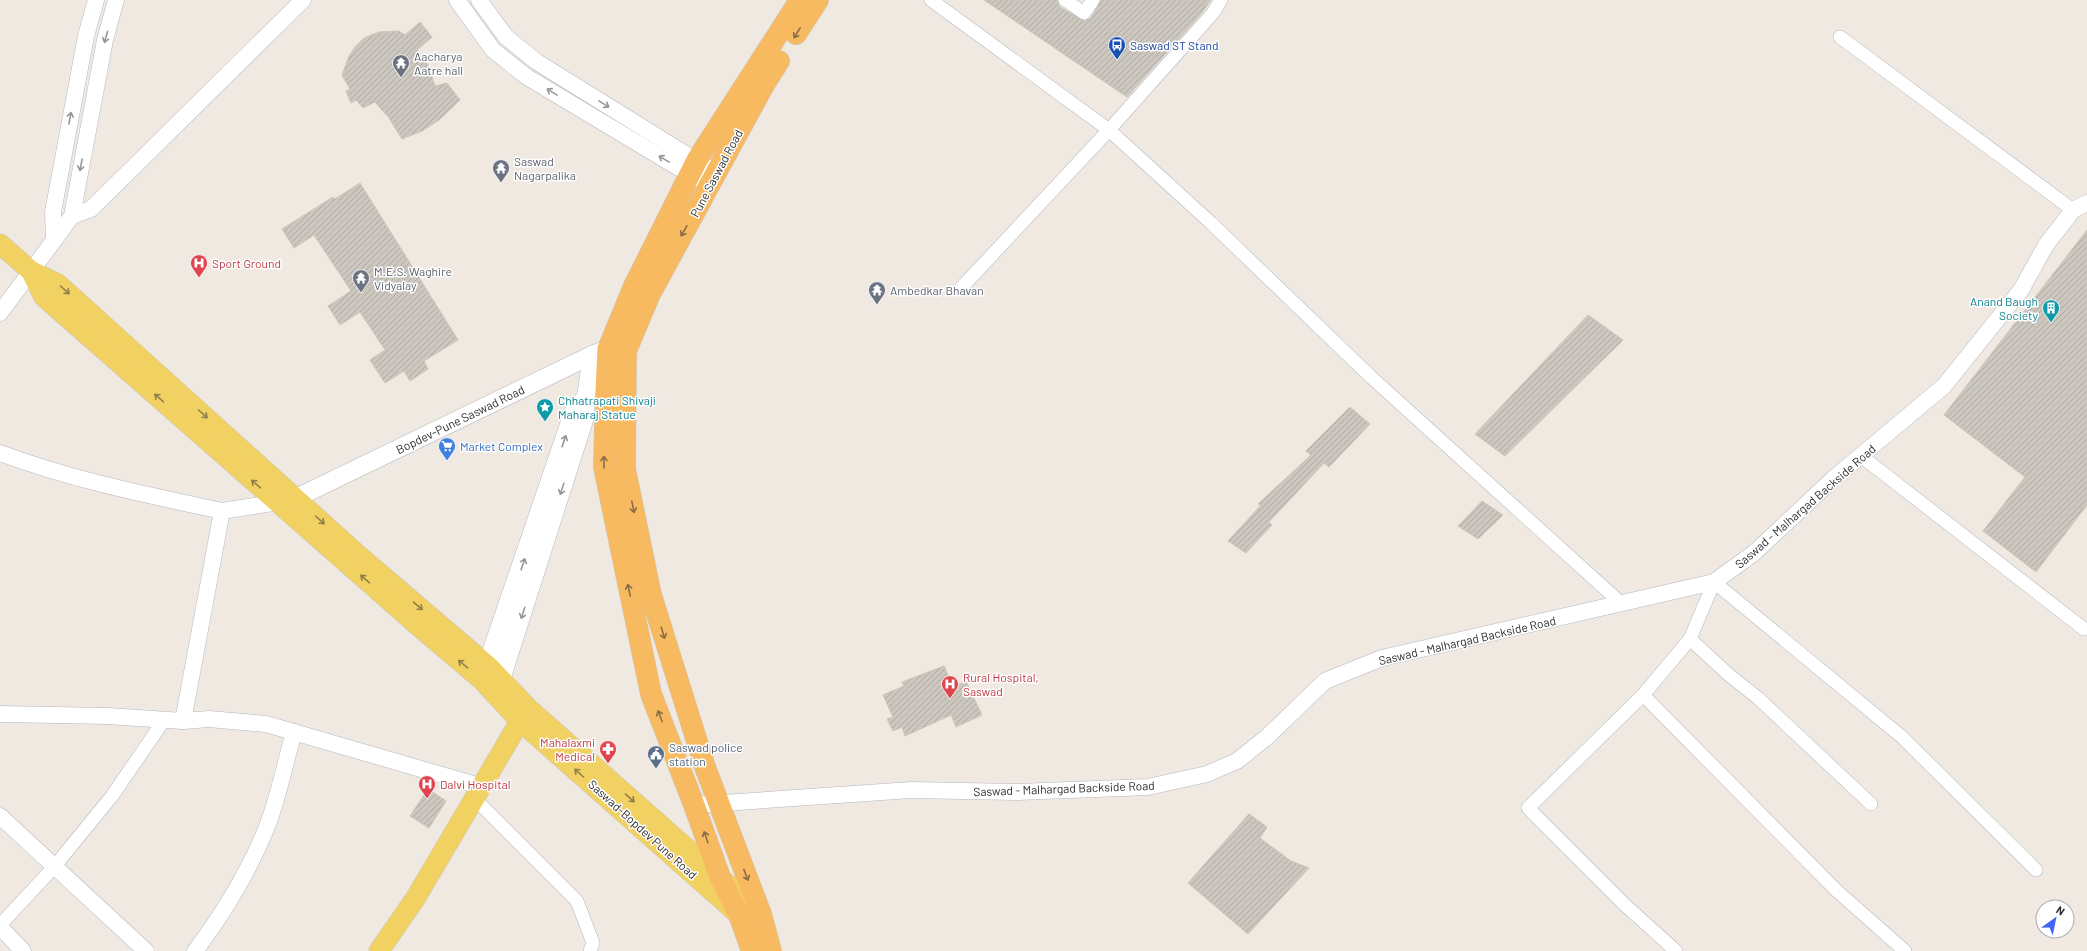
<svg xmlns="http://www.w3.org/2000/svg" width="2087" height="951" font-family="Barlow,sans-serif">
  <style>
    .building { fill: url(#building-hatch); stroke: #cbc5ba }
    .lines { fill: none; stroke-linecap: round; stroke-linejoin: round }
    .minor-casing { stroke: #b4b7c1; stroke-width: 14 }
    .tertiary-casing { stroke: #b4b7c1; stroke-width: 17 }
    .secondary-casing { stroke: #b4b7c1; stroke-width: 19 }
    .primary-casing { stroke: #c9c9c9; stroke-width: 21 }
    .trunk-casing { stroke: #c9c9c9; stroke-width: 22 }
    .minor { stroke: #fff; stroke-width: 13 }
    .tertiary { stroke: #fff; stroke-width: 16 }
    .secondary { stroke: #fff; stroke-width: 18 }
    .primary { stroke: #f2d163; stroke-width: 20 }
    .trunk { stroke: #f8ba60; stroke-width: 21 }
    .oneway { stroke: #896d44 }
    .oneway2 { stroke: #969696 }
    .oneway3 { stroke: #908048 }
    .labels { text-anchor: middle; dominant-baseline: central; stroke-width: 3; stroke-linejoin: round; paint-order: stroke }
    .transit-label { font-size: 12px; fill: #164399; stroke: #fff; text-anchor: start }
    .worship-label { font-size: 12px; fill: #5b616d; stroke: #fff; text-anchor: start }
    .street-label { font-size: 12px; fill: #2e2e2e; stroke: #fff }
    .health-label { font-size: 12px; fill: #be3a42; stroke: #fff; text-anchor: start }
    .culture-label { font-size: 12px; fill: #0d838f; stroke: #fff; text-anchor: end }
    .shop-label { font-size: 12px; fill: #366cbe; stroke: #fff; text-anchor: start }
    .service-label { font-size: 12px; fill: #4e5e75; stroke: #fff; text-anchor: start }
  </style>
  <defs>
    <pattern id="building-hatch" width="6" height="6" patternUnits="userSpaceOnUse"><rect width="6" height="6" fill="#cbc7bf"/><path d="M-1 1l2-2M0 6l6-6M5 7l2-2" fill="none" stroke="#afaba4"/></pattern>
  </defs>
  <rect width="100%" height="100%" fill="#efe9e1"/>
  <!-- building -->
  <g class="building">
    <path d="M984,0h73l3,7 24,14 7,-3 10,-18h110l-10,14 -74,83z"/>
    <path d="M420,22l12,15 -15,13 11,15 7,21 12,-3 13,17 -21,20 -17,11 -20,8 -13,-21 -14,-16 -12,6 -7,-8 -5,3 -5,-12 4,-2 -8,-14 7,-19 6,-9 9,-9 15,-6 20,-1 6,4z"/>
    <path d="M360,183l98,157 -34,21 4,8 -18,12 -6,-10 -19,12 -15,-23 15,-10 -25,-38 -20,13 -12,-19 23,-15 -37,-56 -20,13 -12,-19 51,-32 2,2z"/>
    <path d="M2087,230v275l-51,67 -53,-41 42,-54 -81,-62z"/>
    <path d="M1588,315l35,25 -118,116 -30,-22z"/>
    <path d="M1350,407l20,17 -41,43 -5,-4 -55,59 3,3 -26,28 -18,-12 33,-36 -3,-1 53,-49 -5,-4z"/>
    <path d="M1482,501l21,14 -25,24 -20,-13z"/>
    <path d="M944,666l9,21 13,-6 16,34 -26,12 -5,-12 -46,21 -3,-9 -9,4 -6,-12 6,-2 -10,-22 21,-9 -2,-4z"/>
    <path d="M428,789l18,12 -17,27 -19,-12z"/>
    <path d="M1249,814l18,13 -7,11 31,23 18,7 -61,66 -60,-51z"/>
  </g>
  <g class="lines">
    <!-- minor casing -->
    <g class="minor-casing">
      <g id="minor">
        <path d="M931,0l178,130 -147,157"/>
        <path d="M1065,0l19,13 9,-13"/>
        <path d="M1221,0l-8,13 -104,117 102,93 160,154 251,227"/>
        <path d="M1840,37l233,173"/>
        <path d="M1861,456l223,173"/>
        <path d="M1643,695l194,196 68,60"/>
        <path d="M475,799l102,102 16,42 -3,8"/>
        <path d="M1871,804l-113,-106 -29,-23 -39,-36 24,-57 188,155 134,133"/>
        <path d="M0,925l54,-58 58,-71 52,-76"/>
        <path d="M1676,951l-52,-47 -96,-96 115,-113 47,-56"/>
      </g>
    </g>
    <!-- tertiary casing -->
    <g class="tertiary-casing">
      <g id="tertiary">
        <path d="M457,0l36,50 34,27 172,103"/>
        <path d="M479,0l27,37 31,25 179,111"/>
        <path d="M72,216l19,-7 212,-209"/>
        <path d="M54,240l-1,-28 33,-176 10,-36"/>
        <path d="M0,313l72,-97 33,-176 11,-40"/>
        <path d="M0,453c72,27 147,42 222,58"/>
        <path d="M0,714l108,2 75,5 26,-2 57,5 217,63"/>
        <path d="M183,721l39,-210 64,-10"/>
        <path d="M694,805l217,-15 106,2 131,-5 59,-13 30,-13 30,-24 58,-56 57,-23 332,-76 40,-29 79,-74 111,-93 77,-96 25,-45 27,-35 14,-7"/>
        <path d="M0,816l146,135"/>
        <path d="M0,927l23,24"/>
        <path d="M195,951c28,-37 53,-78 71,-122 12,-29 19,-66 28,-97"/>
      </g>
    </g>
    <!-- secondary casing -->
    <g class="secondary-casing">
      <g id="secondary">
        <path d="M296,498l296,-143 16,-6 13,2"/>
        <path d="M482,679l91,-266 13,-16"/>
        <path d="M497,692l88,-275 1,-20 6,-42"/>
      </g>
    </g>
    <!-- primary casing -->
    <g class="primary-casing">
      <g id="primary">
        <path d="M0,244l31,27 27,13 299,270 131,112 40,42 233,206"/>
        <path d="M31,271l13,26 379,333 59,50 38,41 218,193"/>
        <path d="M379,951l36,-52 111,-188"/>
      </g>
    </g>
    <!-- trunk casing -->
    <g class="trunk-casing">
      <g id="trunk">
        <path d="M796,34l22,-34"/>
        <path d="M752,951l-13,-36 -19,-38 -26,-72 -43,-111 -47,-227 2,-76 2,-42 26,-63 63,-126 103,-160"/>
        <path d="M771,951l-10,-37 -56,-147 -54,-172 -26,-126 1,-118 24,-57 115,-211 14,-22"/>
      </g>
    </g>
    <!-- minor -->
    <use href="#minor" class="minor"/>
    <!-- tertiary -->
    <use href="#tertiary" class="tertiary"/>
    <!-- secondary -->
    <use href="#secondary" class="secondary"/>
    <!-- primary -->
    <use href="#primary" class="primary"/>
    <!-- trunk -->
    <use href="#trunk" class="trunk"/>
  </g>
  <!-- one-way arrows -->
  <defs><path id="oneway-shaft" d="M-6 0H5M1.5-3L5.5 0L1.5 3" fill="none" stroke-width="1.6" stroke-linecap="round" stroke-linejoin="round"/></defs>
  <g class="oneway">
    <use href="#oneway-shaft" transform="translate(797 33) rotate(122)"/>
    <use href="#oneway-shaft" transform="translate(684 231) rotate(119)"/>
    <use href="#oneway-shaft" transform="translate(604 462) rotate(-91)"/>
    <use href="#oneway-shaft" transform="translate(633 507) rotate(78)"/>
    <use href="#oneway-shaft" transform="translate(629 590) rotate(-102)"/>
    <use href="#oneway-shaft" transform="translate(663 633) rotate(73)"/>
    <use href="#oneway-shaft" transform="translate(660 716) rotate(-111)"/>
    <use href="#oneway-shaft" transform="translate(706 837) rotate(-109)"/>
    <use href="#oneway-shaft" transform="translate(746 875) rotate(69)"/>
  </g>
  <g class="oneway2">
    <use href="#oneway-shaft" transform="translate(106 37) rotate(105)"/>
    <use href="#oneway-shaft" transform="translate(552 92) rotate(-149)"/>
    <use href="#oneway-shaft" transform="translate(604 104) rotate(31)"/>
    <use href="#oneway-shaft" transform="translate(70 118) rotate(-79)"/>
    <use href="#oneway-shaft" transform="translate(664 159) rotate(-149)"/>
    <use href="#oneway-shaft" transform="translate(81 165) rotate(101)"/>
    <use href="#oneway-shaft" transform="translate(564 441) rotate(-72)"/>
    <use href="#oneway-shaft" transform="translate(562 489) rotate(108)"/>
    <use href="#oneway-shaft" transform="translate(523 564) rotate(-71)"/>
    <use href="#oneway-shaft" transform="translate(523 613) rotate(108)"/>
  </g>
  <g class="oneway3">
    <use href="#oneway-shaft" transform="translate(65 290) rotate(42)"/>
    <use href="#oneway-shaft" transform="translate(159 398) rotate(-139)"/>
    <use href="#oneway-shaft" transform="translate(203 414) rotate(42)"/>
    <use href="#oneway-shaft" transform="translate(256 484) rotate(-139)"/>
    <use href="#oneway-shaft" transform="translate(320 520) rotate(42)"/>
    <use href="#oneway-shaft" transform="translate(365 579) rotate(-139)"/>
    <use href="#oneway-shaft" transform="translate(418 606) rotate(40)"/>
    <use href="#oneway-shaft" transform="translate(463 664) rotate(-140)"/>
    <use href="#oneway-shaft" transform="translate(579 773) rotate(-138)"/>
    <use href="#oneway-shaft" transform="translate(630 798) rotate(41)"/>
  </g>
  <!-- icons -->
  <defs>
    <g id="bus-pin" transform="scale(0.9)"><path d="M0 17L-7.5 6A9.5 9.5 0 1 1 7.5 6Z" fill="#1a4fb4" stroke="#fff"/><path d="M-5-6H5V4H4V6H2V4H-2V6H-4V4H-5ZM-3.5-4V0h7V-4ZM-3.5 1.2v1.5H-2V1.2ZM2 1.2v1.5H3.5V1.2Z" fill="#fff"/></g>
    <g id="temple-pin" transform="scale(0.9)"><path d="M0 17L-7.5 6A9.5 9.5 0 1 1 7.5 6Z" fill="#6b7280" stroke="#fff"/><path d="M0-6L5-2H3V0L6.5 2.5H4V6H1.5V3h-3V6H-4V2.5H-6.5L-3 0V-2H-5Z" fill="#fff"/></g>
    <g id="hospital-pin" transform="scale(0.9)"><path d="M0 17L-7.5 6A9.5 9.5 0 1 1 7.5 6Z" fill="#e0444e" stroke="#fff"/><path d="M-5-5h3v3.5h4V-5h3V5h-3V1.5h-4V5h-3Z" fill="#fff"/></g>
    <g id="building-pin" transform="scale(0.9)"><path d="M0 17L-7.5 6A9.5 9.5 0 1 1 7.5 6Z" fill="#0f9aa8" stroke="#fff"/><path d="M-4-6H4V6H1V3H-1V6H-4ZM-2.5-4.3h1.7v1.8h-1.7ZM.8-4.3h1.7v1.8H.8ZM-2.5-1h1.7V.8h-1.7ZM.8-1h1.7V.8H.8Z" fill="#fff"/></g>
    <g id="sight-pin" transform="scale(0.9)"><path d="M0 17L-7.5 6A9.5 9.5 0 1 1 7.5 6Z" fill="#0f9aa8" stroke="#fff"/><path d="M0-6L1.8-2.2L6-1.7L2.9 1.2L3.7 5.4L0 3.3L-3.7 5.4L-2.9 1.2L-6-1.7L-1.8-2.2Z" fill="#fff"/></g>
    <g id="supermarket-pin" transform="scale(0.9)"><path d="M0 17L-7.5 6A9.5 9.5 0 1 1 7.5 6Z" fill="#3f7fe0" stroke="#fff"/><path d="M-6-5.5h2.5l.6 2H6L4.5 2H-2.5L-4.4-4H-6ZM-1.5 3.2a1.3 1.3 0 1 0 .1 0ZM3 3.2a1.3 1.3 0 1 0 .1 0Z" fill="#fff"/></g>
    <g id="pharmacy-pin" transform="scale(0.9)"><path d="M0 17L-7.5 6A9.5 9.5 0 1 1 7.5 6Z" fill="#e0444e" stroke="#fff"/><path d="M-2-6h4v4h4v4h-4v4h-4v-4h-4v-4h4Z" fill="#fff"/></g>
    <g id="civic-pin" transform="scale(0.9)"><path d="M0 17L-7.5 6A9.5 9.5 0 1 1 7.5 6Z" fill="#5c6f8a" stroke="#fff"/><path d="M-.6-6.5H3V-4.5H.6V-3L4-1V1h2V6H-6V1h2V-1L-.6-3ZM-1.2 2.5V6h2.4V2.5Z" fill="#fff"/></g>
  </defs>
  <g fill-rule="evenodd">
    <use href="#bus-pin" x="1117" y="45"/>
    <use href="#temple-pin" x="401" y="63"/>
    <use href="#temple-pin" x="501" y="168"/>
    <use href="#hospital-pin" x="199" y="263"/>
    <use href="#temple-pin" x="361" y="278"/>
    <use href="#temple-pin" x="877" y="290"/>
    <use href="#building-pin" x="2051" y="308"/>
    <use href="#sight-pin" x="545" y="407"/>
    <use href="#supermarket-pin" x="447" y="446"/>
    <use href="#hospital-pin" x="950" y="684"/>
    <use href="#pharmacy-pin" x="608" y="749"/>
    <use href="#civic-pin" x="656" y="754"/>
    <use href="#hospital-pin" x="427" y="784"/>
  </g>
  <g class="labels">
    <!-- transit labels -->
    <g class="transit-label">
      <text x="1130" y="45">Saswad ST Stand</text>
    </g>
    <!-- worship labels -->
    <g class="worship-label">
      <text x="414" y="56">Aacharya<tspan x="414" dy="14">Aatre hall</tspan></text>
      <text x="514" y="161">Saswad<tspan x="514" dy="14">Nagarpalika</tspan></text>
      <text x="374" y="271">M.E.S. Waghire<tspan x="374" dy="14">Vidyalay</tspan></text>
      <text x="890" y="290">Ambedkar Bhavan</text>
    </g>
    <!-- street labels -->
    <g class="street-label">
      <text transform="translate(716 173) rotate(-62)">Pune Saswad Road</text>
      <text transform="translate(460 419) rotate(-26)">Bopdev-Pune Saswad Road</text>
      <text transform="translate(1805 506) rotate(-41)">Saswad - Malhargad Backside Road</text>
      <text transform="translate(1467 640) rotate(-13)">Saswad - Malhargad Backside Road</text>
      <text transform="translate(1064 788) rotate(-2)">Saswad - Malhargad Backside Road</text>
      <text transform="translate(643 829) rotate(42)">Saswad-Bopdev Pune Road</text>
    </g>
    <!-- health labels -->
    <g class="health-label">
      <text x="212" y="263">Sport Ground</text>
      <text x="963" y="677">Rural Hospital,<tspan x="963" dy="14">Saswad</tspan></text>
      <text x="595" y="742" text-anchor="end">Mahalaxmi<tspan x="595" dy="14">Medical</tspan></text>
      <text x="440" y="784">Dalvi Hospital</text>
    </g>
    <!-- culture labels -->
    <g class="culture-label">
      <text x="2038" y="301">Anand Baugh<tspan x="2038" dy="14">Society</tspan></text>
      <text x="558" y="400" text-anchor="start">Chhatrapati Shivaji<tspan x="558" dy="14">Maharaj Statue</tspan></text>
    </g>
    <!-- shop labels -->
    <g class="shop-label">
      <text x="460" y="446">Market Complex</text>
    </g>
    <!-- service labels -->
    <g class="service-label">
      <text x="669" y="747">Saswad police<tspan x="669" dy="14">station</tspan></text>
    </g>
  </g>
  <!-- north arrow -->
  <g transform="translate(2055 919) rotate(33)"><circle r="19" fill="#ffffff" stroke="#ababab"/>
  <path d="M0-3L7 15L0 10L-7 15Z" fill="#4264fb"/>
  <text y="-6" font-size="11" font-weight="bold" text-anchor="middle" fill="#2e2e2e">N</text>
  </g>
</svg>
